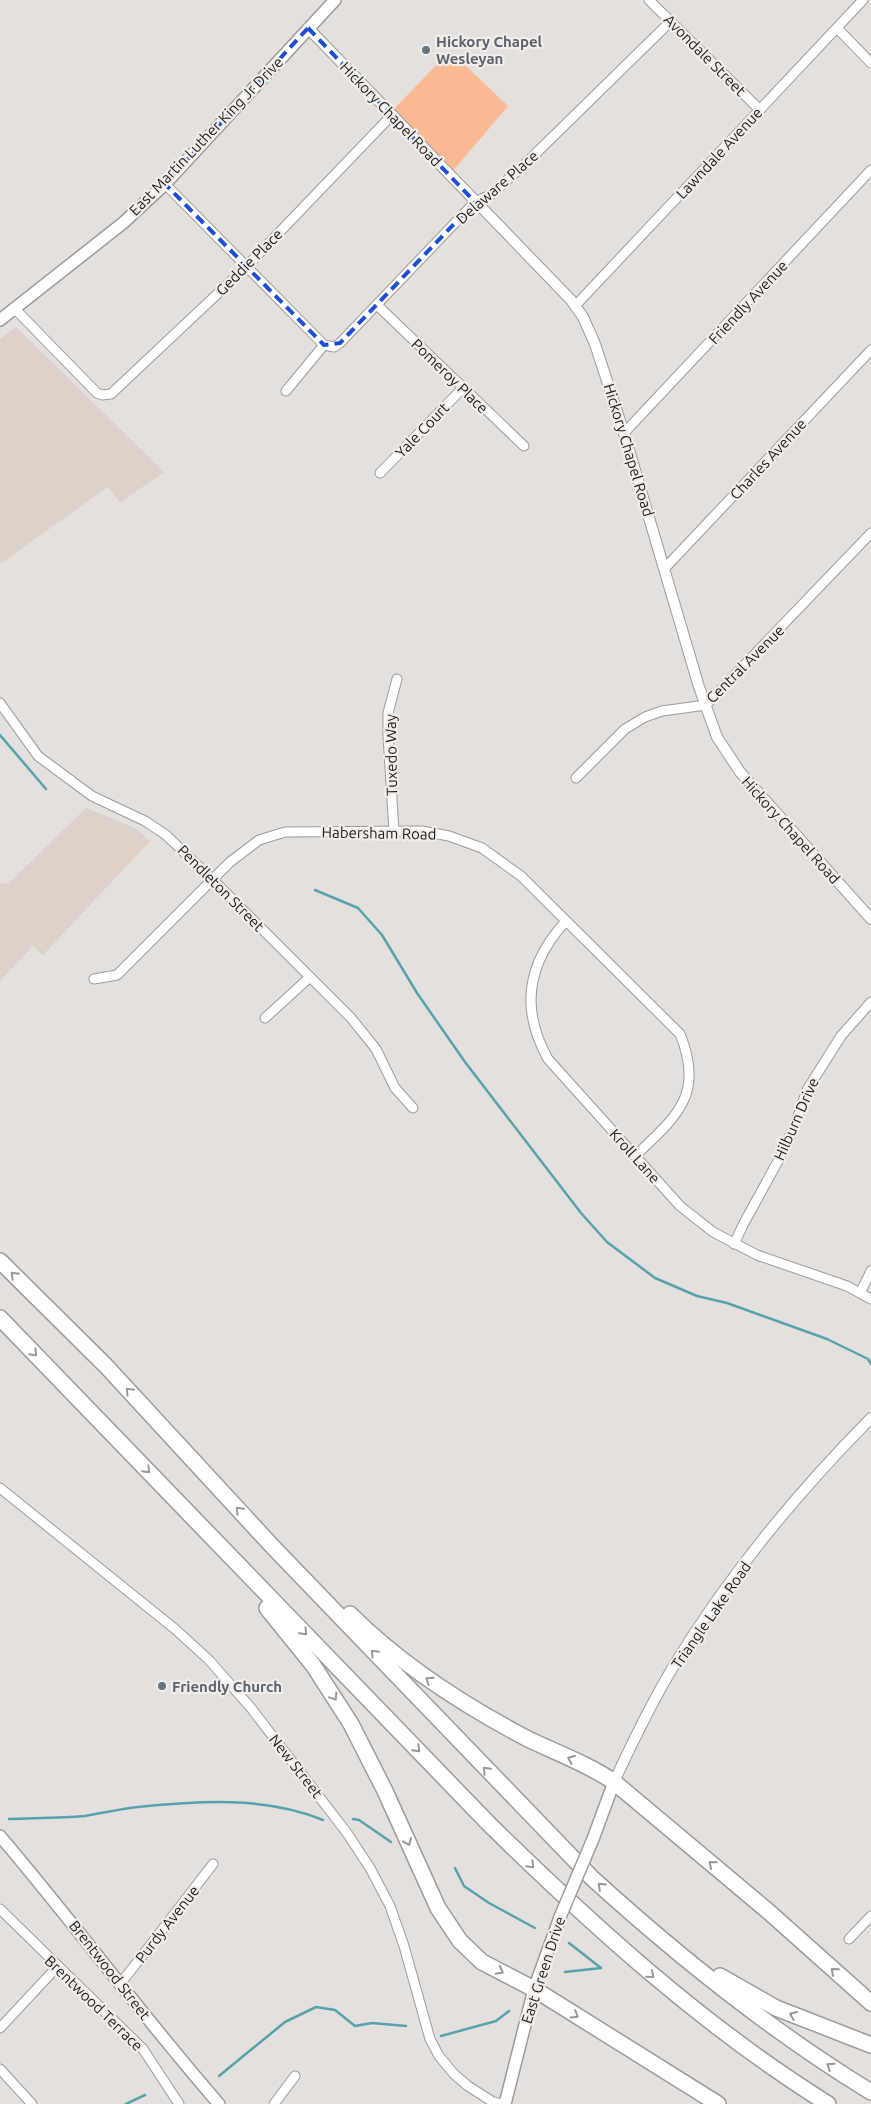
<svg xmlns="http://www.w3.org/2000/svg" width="871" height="2104" font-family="Ubuntu,sans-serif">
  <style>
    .built { fill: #ddd1ca }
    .green { fill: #fab992 }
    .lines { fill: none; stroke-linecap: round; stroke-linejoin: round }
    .stream { stroke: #58a3ab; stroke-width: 2.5 }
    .minor-casing { stroke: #9f9b99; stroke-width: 11 }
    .tertiary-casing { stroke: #9f9b99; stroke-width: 12 }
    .secondary-casing { stroke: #9f9b99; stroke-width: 14 }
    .motorway-casing { stroke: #9f9b99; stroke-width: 18 }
    .minor { stroke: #fff; stroke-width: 9 }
    .tertiary { stroke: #fff; stroke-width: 10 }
    .secondary { stroke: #fff; stroke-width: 11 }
    .motorway { stroke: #fff; stroke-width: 15 }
    .secondary-bridge-casing { stroke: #9f9b99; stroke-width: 14; stroke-linecap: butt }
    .secondary-bridge { stroke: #fff; stroke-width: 11 }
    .oneway { stroke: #9a9998 }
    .marked { fill: none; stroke: #1d4ed8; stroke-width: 4; stroke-dasharray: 10 6; stroke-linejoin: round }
    .worship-dot { fill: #6b7280; stroke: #f1edea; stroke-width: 2 }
    .labels { text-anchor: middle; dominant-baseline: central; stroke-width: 4.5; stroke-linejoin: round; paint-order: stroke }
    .worship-label { font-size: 15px; font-weight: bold; fill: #5b616d; stroke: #f1edea; text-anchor: start }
    .street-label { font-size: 15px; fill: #1e1c1b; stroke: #f1edea }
  </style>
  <rect width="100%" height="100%" fill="#e4e0dd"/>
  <!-- built -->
  <g class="built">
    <path d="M16,327l148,145 -44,31 -12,-16 -108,77v-225z"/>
    <path d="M86,808l49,20 15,13 -107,114 -10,-9 -33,35v-98l8,1z"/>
  </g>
  <!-- green -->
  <path class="green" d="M450,51l58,55 -56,66 -59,-62z"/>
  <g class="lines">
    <!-- stream -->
    <g class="stream">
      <path d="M0,735l46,54"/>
      <path d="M315,890l43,18 24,27 35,58 48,69 116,151 26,29 48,36 42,18 30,7 100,36 41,20 3,5"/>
      <path d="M9,1819c25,-1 51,-1 76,-3 18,-3 35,-7 53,-9 60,-6 128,-11 185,13"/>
      <path d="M353,1819l6,1 32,22"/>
      <path d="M455,1868l9,18 25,17 46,25"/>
      <path d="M569,1943l32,25"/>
      <path d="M565,1972l36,-4"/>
      <path d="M441,2036l55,-15 13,-10"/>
      <path d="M219,2076l66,-54 31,-15 19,3 20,16 17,-3 34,3"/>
      <path d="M126,2104l19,-9"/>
    </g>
    <!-- minor casing -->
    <g class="minor-casing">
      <g id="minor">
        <path d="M649,0l111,110"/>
        <path d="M837,28l34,35"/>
        <path d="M165,184l159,161 10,2 6,-4 135,-141 17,-8 33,-30 146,-143"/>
        <path d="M377,305l147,141"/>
        <path d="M575,306l288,-306"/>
        <path d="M14,308l83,85 5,2 9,-1 135,-127 146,-152"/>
        <path d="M286,391l38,-46"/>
        <path d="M624,433l247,-263"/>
        <path d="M380,473l83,-85"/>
        <path d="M665,568l206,-218"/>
        <path d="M0,703l38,53 54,40 53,25 21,14 46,44 139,139 25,31 19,39 18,20"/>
        <path d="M576,778l49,-49 20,-12 17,-6 44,-6 165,-172"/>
        <path d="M394,831l-6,-95v-23l9,-34"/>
        <path d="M566,921c-39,42 -46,88 -18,138l132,147 33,26 44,23 90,31 24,13"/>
        <path d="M94,979l23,-4 113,-113 29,-22 26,-8 137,-1 27,5 33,12 39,28 159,158c25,61 -4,83 -45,122"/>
        <path d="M265,1018l45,-41"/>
        <path d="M734,1244l10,-21 34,-62 18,-39 11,-32 34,-54 30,-34"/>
        <path d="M860,1293l11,-22"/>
        <path d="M0,1488l175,141 34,31 42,48 96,125 23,35 20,38 14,40 26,93 9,17 15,18 14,12 25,16 9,2"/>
        <path d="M0,1909l143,140 36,55"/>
        <path d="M849,1939l22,-23"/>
        <path d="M121,1983l92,-119"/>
        <path d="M0,2028l57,-61"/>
        <path d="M0,2069l32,35"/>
        <path d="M274,2104l21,-28"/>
      </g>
    </g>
    <!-- tertiary casing -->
    <g class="tertiary-casing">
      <g id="tertiary">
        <path d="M308,28l263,272 12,17 12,27 29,89 75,254 18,50 23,35 131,147"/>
        <path d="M614,1782c18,-39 37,-78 59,-115 54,-89 125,-175 198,-249"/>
      </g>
    </g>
    <!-- secondary casing -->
    <g class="secondary-casing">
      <g id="secondary">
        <path d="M0,320l123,-97 42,-39 170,-184"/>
        <path d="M0,1836c75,88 143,181 219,268"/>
        <path d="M593,1839l21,-57"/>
        <path d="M505,2104l29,-115 26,-72"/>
      </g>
    </g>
    <!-- motorway casing -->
    <g class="motorway-casing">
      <g id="motorway">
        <path d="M0,1261l106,105 166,180 320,332c87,79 179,153 279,214"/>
        <path d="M0,1318l489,506c105,103 214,202 339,280"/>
        <path d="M267,1608l46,57 38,59 34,67 53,117 22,33 22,21 52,27 184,115"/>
        <path d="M350,1614c52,52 113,91 178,125 29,14 60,25 86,43l155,130 102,91"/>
        <path d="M720,1976l56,32 95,37"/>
      </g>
    </g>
    <!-- minor -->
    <use href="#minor" class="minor"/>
    <!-- tertiary -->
    <use href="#tertiary" class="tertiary"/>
    <!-- secondary -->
    <use href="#secondary" class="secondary"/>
    <!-- motorway -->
    <use href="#motorway" class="motorway"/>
    <!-- secondary-bridge casing -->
    <g class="secondary-bridge-casing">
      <path id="secondary-bridge" d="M560,1917l33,-78"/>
    </g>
    <!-- secondary-bridge -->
    <use href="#secondary-bridge" class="secondary-bridge"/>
  </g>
  <!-- one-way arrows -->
  <defs><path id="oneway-chevron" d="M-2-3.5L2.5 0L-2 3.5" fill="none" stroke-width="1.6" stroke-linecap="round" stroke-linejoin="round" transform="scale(1.25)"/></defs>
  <g class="oneway">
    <use href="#oneway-chevron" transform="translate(14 1275) rotate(-135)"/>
    <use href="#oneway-chevron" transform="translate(34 1353) rotate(46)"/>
    <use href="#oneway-chevron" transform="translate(129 1391) rotate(-133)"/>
    <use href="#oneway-chevron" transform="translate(147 1470) rotate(46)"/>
    <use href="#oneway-chevron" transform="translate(239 1510) rotate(-133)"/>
    <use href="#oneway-chevron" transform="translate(304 1632) rotate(46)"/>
    <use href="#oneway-chevron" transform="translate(374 1653) rotate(-134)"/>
    <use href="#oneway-chevron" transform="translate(429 1680) rotate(-145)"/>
    <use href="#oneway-chevron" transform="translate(334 1697) rotate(57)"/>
    <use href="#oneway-chevron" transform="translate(417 1749) rotate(46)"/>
    <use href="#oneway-chevron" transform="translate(571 1759) rotate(-155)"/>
    <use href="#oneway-chevron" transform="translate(486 1770) rotate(-134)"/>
    <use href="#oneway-chevron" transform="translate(408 1842) rotate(66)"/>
    <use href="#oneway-chevron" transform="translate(712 1864) rotate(-140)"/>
    <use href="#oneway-chevron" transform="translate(531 1865) rotate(45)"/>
    <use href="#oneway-chevron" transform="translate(601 1886) rotate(-137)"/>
    <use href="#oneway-chevron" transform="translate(500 1971) rotate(28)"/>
    <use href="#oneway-chevron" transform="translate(834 1971) rotate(-139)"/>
    <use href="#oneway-chevron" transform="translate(651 1975) rotate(40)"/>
    <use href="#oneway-chevron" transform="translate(575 2015) rotate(32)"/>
    <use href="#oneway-chevron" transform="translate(793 2015) rotate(-157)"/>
    <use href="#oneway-chevron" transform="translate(830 2066) rotate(-146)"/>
  </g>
  <!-- marked area -->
  <path class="marked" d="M308,28l167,174 -135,141 -16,2 -159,-161z"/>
  <!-- markers -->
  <g class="worship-dot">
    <circle cx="426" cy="50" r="5"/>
    <circle cx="162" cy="1686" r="5"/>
  </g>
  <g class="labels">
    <!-- worship labels -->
    <g class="worship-label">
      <text x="436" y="41">Hickory Chapel<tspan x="436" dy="17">Wesleyan</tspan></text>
      <text x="172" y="1686">Friendly Church</text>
    </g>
    <!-- street labels -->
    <g class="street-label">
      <text transform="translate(705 55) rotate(45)">Avondale Street</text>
      <text transform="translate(391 114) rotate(46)">Hickory Chapel Road</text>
      <text transform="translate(206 136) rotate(-46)">East Martin Luther King Jr Drive</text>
      <text transform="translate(719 153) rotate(-47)">Lawndale Avenue</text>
      <text transform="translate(497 187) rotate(-41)">Delaware Place</text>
      <text transform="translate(249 262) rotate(-45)">Geddie Place</text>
      <text transform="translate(748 302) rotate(-47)">Friendly Avenue</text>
      <text transform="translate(450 376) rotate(44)">Pomeroy Place</text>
      <text transform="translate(422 430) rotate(-46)">Yale Court</text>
      <text transform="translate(629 450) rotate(73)">Hickory Chapel Road</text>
      <text transform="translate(768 459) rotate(-47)">Charles Avenue</text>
      <text transform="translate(745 664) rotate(-45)">Central Avenue</text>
      <text transform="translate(391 755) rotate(-91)">Tuxedo Way</text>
      <text transform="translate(791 830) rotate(48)">Hickory Chapel Road</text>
      <text transform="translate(379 833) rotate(1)">Habersham Road</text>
      <text transform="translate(221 888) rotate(45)">Pendleton Street</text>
      <text transform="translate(796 1119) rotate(-66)">Hilburn Drive</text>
      <text transform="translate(635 1156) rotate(48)">Kroll Lane</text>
      <text transform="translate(711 1615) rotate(-55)">Triangle Lake Road</text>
      <text transform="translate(296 1766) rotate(52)">New Street</text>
      <text transform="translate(167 1924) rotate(-52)">Purdy Avenue</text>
      <text transform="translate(110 1970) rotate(52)">Brentwood Street</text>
      <text transform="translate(543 1970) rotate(-72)">East Green Drive</text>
      <text transform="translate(94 2003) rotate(44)">Brentwood Terrace</text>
    </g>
  </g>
</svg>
